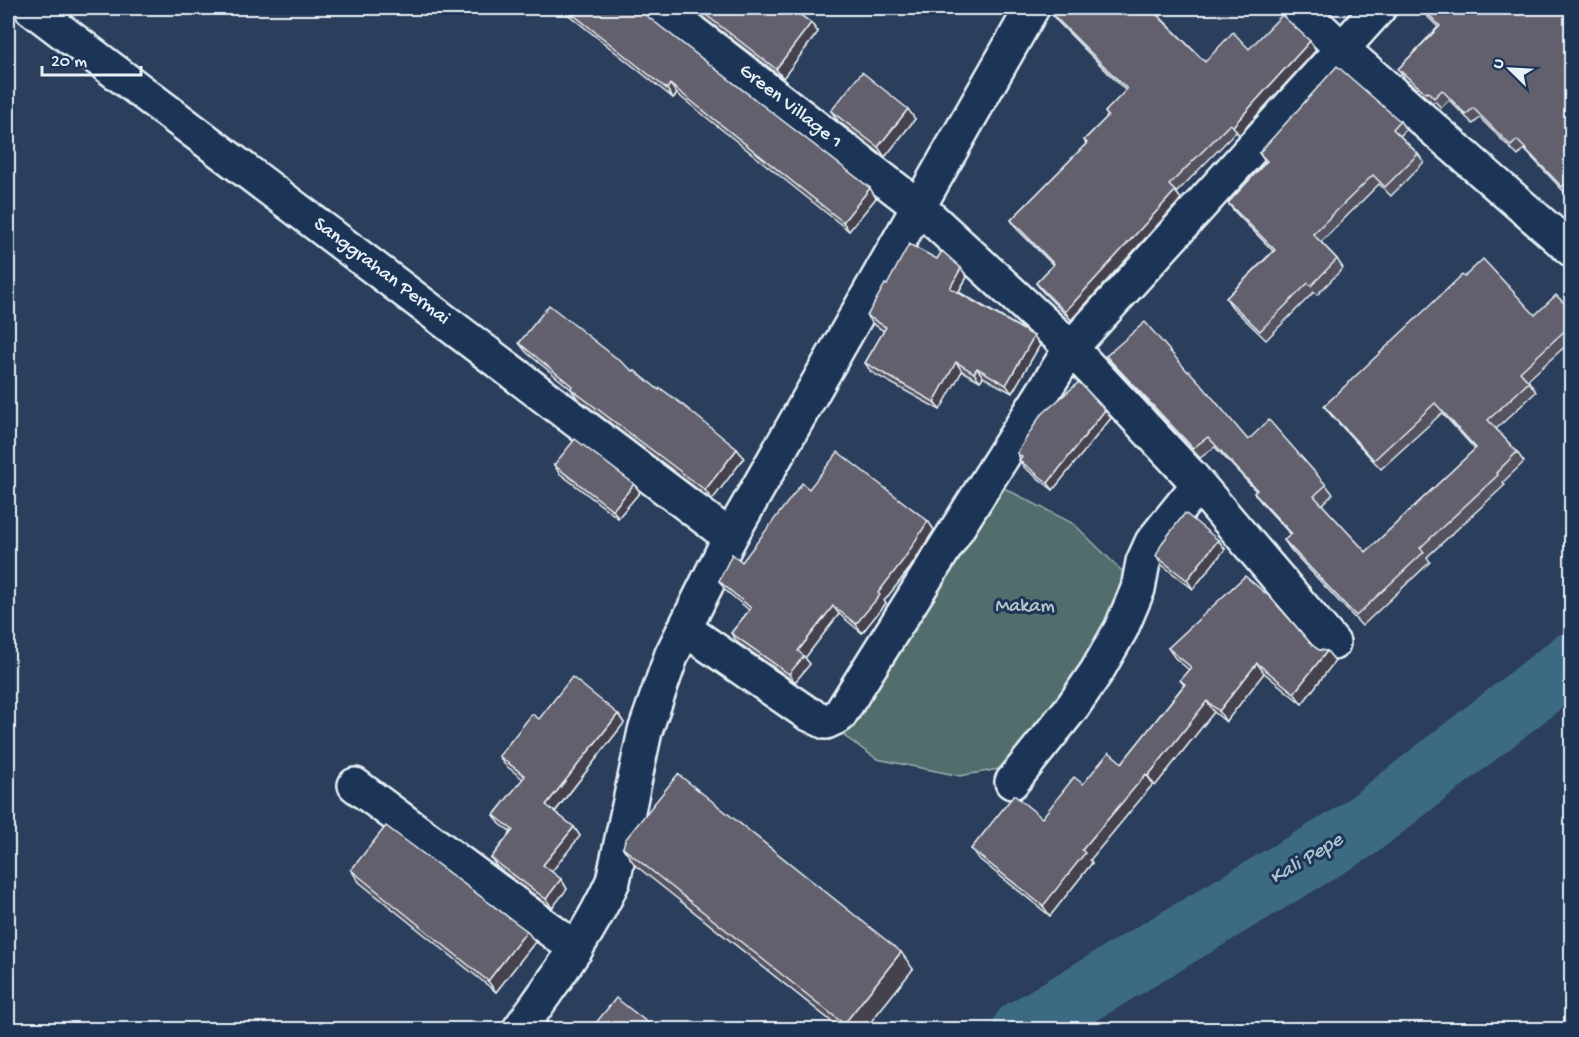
<svg xmlns="http://www.w3.org/2000/svg" width="1579" height="1037" font-family="'Gochi Hand',sans-serif">
  <style>
    .green { fill: #516e6c; stroke: #9cb0b2; stroke-width: 1.5 }
    .lines { fill: none; stroke-linecap: round; stroke-linejoin: round }
    .river { stroke: #3e6a83; stroke-width: 60 }
    .minor-casing { stroke: #e8f1f8; stroke-width: 38 }
    .tertiary-casing { stroke: #e8f1f8; stroke-width: 38 }
    .minor { stroke: #1d3557; stroke-width: 33 }
    .tertiary { stroke: #1d3557; stroke-width: 33 }
    .wall { fill: #55535f; stroke: #e8f1f8; stroke-width: 1.5 }
    .shaded-wall { fill: #45434d; stroke: #e8f1f8; stroke-width: 1.5 }
    .building { fill: #63606e; stroke: #e8f1f8; stroke-width: 1.5 }
    .labels { text-anchor: middle; dominant-baseline: central; stroke-width: 6; stroke-linejoin: round; paint-order: stroke }
    .street-label { font-size: 20px; fill: #e8f1f8; stroke: #1d3557 }
    .park-label { font-size: 20px; fill: #b3c3c7; stroke: #1d3557 }
    .water-label { font-size: 21px; font-style: italic; fill: #acc2cf; stroke: #1d3557 }
  </style>
  <rect width="100%" height="100%" fill="#2b3e5c"/>
  <filter id="ink" filterUnits="userSpaceOnUse"><feTurbulence type="fractalNoise" baseFrequency=".0167" numOctaves="2"/><feDisplacementMap in="SourceGraphic" scale="12" xChannelSelector="R" yChannelSelector="G"/><feConvolveMatrix kernelMatrix="1 2 1 2 8 2 1 2 1" color-interpolation-filters="sRGB"/></filter>
  <g filter="url(#ink)">
    <!-- green -->
    <path class="green" d="M1002,487l72,37 52,51 -10,44 -106,148 -50,9 -83,-17 -33,-23z"/>
    <g class="lines">
      <!-- river -->
      <path class="river" d="M1022,1030l334,-199 216,-169"/>
      <!-- minor casing -->
      <g class="minor-casing">
        <g id="minor">
          <path d="M31,8l699,529"/>
          <path d="M661,8l258,199 152,141 120,128 142,167"/>
          <path d="M1299,8l42,40 231,202"/>
          <path d="M685,629l122,84 19,9 13,-6 232,-368 308,-340"/>
          <path d="M1012,782l61,-76 24,-35 24,-42 17,-40 5,-27 9,-20 46,-57"/>
          <path d="M355,785l221,164"/>
        </g>
      </g>
      <!-- tertiary casing -->
      <g class="tertiary-casing">
        <path id="tertiary" d="M519,1030c34,-48 70,-95 94,-149l32,-150 27,-77 58,-117 302,-529"/>
      </g>
      <!-- minor -->
      <use href="#minor" class="minor"/>
      <!-- tertiary -->
      <use href="#tertiary" class="tertiary"/>
    </g>
    <!-- wall -->
    <g class="wall">
      <path d="M560,8h83v6l233,184 -27,33 -172,-137 -4,4z"/>
      <path d="M691,8h100l20,15 7,9 -35,46z"/>
      <path d="M1056,8h105l-5,5 49,49 44,-13 61,-8 6,9 -77,85 -3,-3 -60,61 5,6 -110,121 -29,-29 -6,-8 17,-18 -36,-36 -6,-9 75,-76 -2,-4 24,-24 -3,-4 21,-21 -69,-70 -6,-8z"/>
      <path d="M1419,8h153v187l-3,2 -45,-48 -6,7 -38,-38 -7,6 -24,-24 -8,8 -6,-7 -2,2 -28,-24 -7,-10 40,-42z"/>
      <path d="M831,111l84,8 -30,38 -47,-36z"/>
      <path d="M1400,121l6,9 -6,6 18,18 6,8 -33,34 -12,-12 -58,58 16,17 6,9 -26,27 -3,-3 -48,48 -34,-33 -6,-9 47,-47 -39,-40 -6,-8 38,-40 -7,-10z"/>
      <path d="M967,277l-8,15 75,44 6,9 -28,48 -29,-16 -3,4 -18,-10 -22,39 -69,-38 -6,-9 19,-32 -11,-7 -6,-8 20,-31z"/>
      <path d="M1464,277l71,38 37,-4v29l-44,40 8,12 -40,37 21,23 7,10 -21,20 2,3 -78,72 3,5 -68,64 -71,-76 -7,-10 7,-5 -30,-33 -7,-9 2,-2 -41,-44 -15,11 -87,-93 -7,-9 82,16 60,68 78,45 7,9 -11,11 44,47 109,-103 -33,-36 -61,56 -50,-54 -7,-9z"/>
      <path d="M519,343l140,47 78,59 7,9 -32,42 -135,-102 -6,-9 -45,-37z"/>
      <path d="M1105,410l6,8 -58,72 -28,-22 -6,-8 1,-1 -3,-6z"/>
      <path d="M554,465l80,19 6,8 -22,26 -59,-45z"/>
      <path d="M809,489l119,32 6,9 -24,38 -26,33 2,2 -24,30 -23,-19 -34,44 5,6 -15,18 -58,-40 -6,-9 18,-23 -24,-20 -6,-9 23,-19z"/>
      <path d="M1218,540l7,9 -32,40 -31,-24 -6,-9z"/>
      <path d="M1312,645l7,5 8,1 8,10 -33,43 -38,-31 -38,49 -12,-10 -59,74 -2,-2 -63,76 2,3 -42,53 -71,-57 -8,-10 71,-31 41,-34 39,-21 62,-78 -4,-5 9,-10 -14,-12 -7,-10z"/>
      <path d="M618,714l6,9 -69,89 19,15 6,9 -29,36 10,7 6,10 -15,19 -55,-41 -6,-9 20,-26 -11,-8 -6,-9 29,-36 -18,-14 -6,-9 40,-37z"/>
      <path d="M623,848l290,121 -48,60h-24l-206,-164z"/>
      <path d="M351,870l184,72 -39,50 -137,-110z"/>
    </g>
    <!-- shaded-wall -->
    <g class="shaded-wall">
      <path d="M811,23l7,9 -35,46 -7,-9z"/>
      <path d="M1310,41l6,9 -77,85 -6,-9z"/>
      <path d="M670,84l7,10 -4,4 -6,-9z"/>
      <path d="M908,109l7,10 -30,38 -7,-10z"/>
      <path d="M870,188l6,10 -27,33 -6,-9z"/>
      <path d="M1175,191l6,8 -110,121 -6,-8z"/>
      <path d="M961,268l6,9 -11,19 -6,-8z"/>
      <path d="M1034,336l6,9 -28,48 -6,-8z"/>
      <path d="M956,362l6,9 -22,39 -6,-8z"/>
      <path d="M977,368l6,9 -3,4 -6,-8z"/>
      <path d="M1105,410l6,8 -58,72 -5,-7z"/>
      <path d="M737,449l7,9 -32,42 -7,-10z"/>
      <path d="M634,484l6,8 -22,26 -5,-8z"/>
      <path d="M928,521l6,9 -24,38 -26,33 2,2 -24,30 -6,-9z"/>
      <path d="M1218,540l7,9 -32,40 -6,-9z"/>
      <path d="M833,606l6,8 -34,44 5,6 -15,18 -6,-8 9,-23z"/>
      <path d="M1327,651l8,10 -33,43 -8,-11z"/>
      <path d="M1257,663l7,10 -38,49 -7,-11z"/>
      <path d="M1207,701l7,11 -59,74 -7,-10z"/>
      <path d="M618,714l6,9 -71,91 -7,-9z"/>
      <path d="M1146,774l7,10 -63,76 2,3 -42,53 -7,-10 39,-56z"/>
      <path d="M574,827l6,9 -31,39 -6,-10z"/>
      <path d="M561,879l6,10 -15,19 -6,-9z"/>
      <path d="M527,931l8,11 -39,50 -8,-11z"/>
      <path d="M901,952l12,17 -48,60h-17l-4,-5z"/>
    </g>
    <!-- building -->
    <g class="building">
      <path d="M565,8h74l4,5 227,175 -27,34 -173,-138 -3,5z"/>
      <path d="M697,8h94l20,15 -35,46z"/>
      <path d="M1056,8h94l55,54 28,-30 16,17 33,-34 28,26 -77,85 -3,-2 -61,61 6,6 -110,121 -29,-29 18,-19 -43,-44 76,-77 -3,-3 24,-24 -3,-4 22,-23 -76,-76z"/>
      <path d="M1422,8h150v170l-10,9 -45,-47 -6,6 -38,-38 -7,7 -24,-25 -8,8 -6,-6 -2,1 -28,-24 42,-43z"/>
      <path d="M1337,66l63,55 -7,8 25,25 -33,33 -12,-12 -60,59 24,25 -26,27 -3,-3 -48,48 -34,-33 49,-48 -47,-47 39,-42 -8,-8z"/>
      <path d="M862,72l46,37 -30,38 -47,-36z"/>
      <path d="M909,244l28,15 5,-8 19,17 -11,20 84,48 -28,49 -29,-17 -3,5 -18,-11 -22,40 -69,-39 21,-36 -19,-11 18,-32 2,1z"/>
      <path d="M1483,259l52,56 21,-20 16,16v13l-52,48 9,10 -41,38 29,32 -21,21 2,2 -78,73 4,4 -68,64 -72,-76 8,-6 -38,-41 3,-3 -49,-53 -15,11 -87,-92 39,-34 43,50 1,-1 11,12 48,57 21,-20 57,65 -12,11 52,56 110,-104 -41,-45 -61,57 -50,-54 138,-131 2,2z"/>
      <path d="M549,305l84,66 1,-1 25,20 1,-2 23,17 54,44 -32,41 -134,-101 1,-3 -53,-43z"/>
      <path d="M1079,382l26,28 -57,73 -29,-23 3,-3 -5,-4 23,-37z"/>
      <path d="M575,439l59,45 -21,26 -59,-45z"/>
      <path d="M838,452l90,69 -24,38 -26,34 2,2 -24,29 -23,-18 -35,45 6,5 -15,18 -58,-41 20,-25 -32,-27 13,-27 10,8 60,-79 7,6z"/>
      <path d="M1185,513l33,27 -31,40 -31,-24 6,-13z"/>
      <path d="M1245,576l26,22 41,47 7,5 8,1 -33,42 -37,-30 -38,48 -12,-10 -59,75 -2,-2 -64,76 3,3 -42,53 -72,-57 43,-54 28,23 32,-41 9,7 26,-32 13,11 63,-79 -5,-4 11,-13 -23,-19z"/>
      <path d="M572,677l46,37 -72,91 28,22 -31,38 18,14 -15,20 -55,-41 22,-28 -19,-15 31,-39 -26,-20 33,-42 7,5z"/>
      <path d="M678,774l223,178 -57,72 -221,-176 2,-8z"/>
      <path d="M386,826l141,105 -39,50 -137,-111z"/>
      <path d="M616,998l40,31h-65z"/>
    </g>
  </g>
  <g class="labels">
    <!-- street labels -->
    <g class="street-label">
      <text transform="translate(790 107) rotate(38)">Green Village 1</text>
      <text transform="translate(381 272) rotate(37)">Sanggrahan Permai</text>
    </g>
    <!-- park labels -->
    <g class="park-label">
      <text x="1025" y="607">Makam</text>
    </g>
    <!-- water labels -->
    <g class="water-label">
      <text transform="translate(1307 860) rotate(-31)">Kali Pepe</text>
    </g>
  </g>
  <!-- margin -->
  <rect width="1579" height="1037" fill="none" stroke="#1d3557" stroke-width="30"/>
  <rect x="15" y="15" width="1549" height="1007" fill="none" stroke="#e8f1f8" stroke-width="2" filter="url(#ink)"/>
  <!-- north arrow -->
  <g transform="translate(1510 69) rotate(294)" stroke="#1d3557" stroke-width="4.5" paint-order="stroke">
  <path d="M0-4.5L10 22L0 15L-10 22Z" fill="#e8f1f8"/>
  <text y="-9" font-size="16" font-weight="bold" text-anchor="middle" fill="#e8f1f8">U</text>
  </g>
  <!-- scale -->
  <path d="M42 66v9h99v-9" fill="none" stroke="#e8f1f8" stroke-width="3"/>
  <text x="51" y="66" font-size="18" fill="#e8f1f8" stroke="#1d3557" stroke-width="4.5" paint-order="stroke">20 m</text>
</svg>
